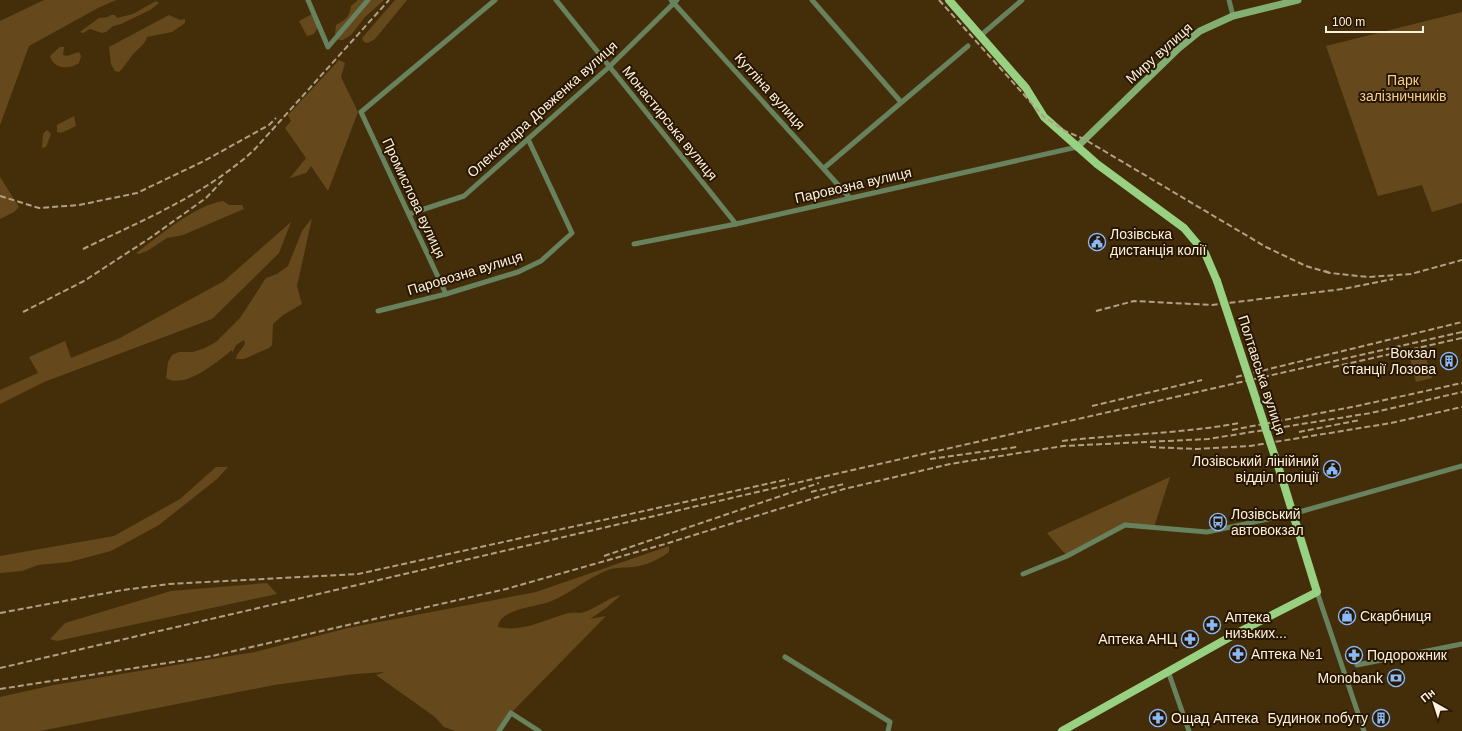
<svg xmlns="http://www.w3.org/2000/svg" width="1462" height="731" font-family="Arial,sans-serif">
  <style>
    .green { fill: #65491d }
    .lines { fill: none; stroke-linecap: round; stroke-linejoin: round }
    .street { stroke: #67825c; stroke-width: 5 }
    .secondary { stroke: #84af72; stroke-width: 7 }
    .primary { stroke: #99d182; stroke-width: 8 }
    .rail { stroke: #b1a086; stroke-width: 2; stroke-dasharray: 6 3; stroke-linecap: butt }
    .primary-bridge { stroke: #99d182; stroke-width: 8 }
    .labels { text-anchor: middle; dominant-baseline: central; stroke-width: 4; stroke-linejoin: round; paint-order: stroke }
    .street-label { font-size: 14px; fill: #fff1de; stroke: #271700 }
    .park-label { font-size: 14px; fill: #f7ce91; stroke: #271700 }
    .poi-label { font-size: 14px; fill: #fff1de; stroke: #271700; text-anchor: start }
  </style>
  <rect width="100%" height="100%" fill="#442e09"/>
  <!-- green -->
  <g class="green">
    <path d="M44,0h72l-18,8 -69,38 -29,79v-104z"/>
    <path d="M358,0h26l-19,17 -14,18 -8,5h-4l-4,-6 1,-9c9,-5 14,-8 15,-19z"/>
    <path d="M395,0h12l-32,39 -7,4 -4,-1 -2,-4z"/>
    <path d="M156,1l3,2 -9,7 -29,14 -8,2 -7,6 -4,1 -12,-4 -7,4 -3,-1 19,-14 9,-1 3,-2h4l2,3 16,-4z"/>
    <path d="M1462,12v191l-30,9 -10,-27 -44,11 -52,-150z"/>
    <path d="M312,14l6,13 -4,7 -7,2 -8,-15z"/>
    <path d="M169,15l11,5 5,-1v4l-13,9 -25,5c-3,10 -11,12 -16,20 -4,5 -7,10 -12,15l-4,-1 -4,-7 -2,-17z"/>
    <path d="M60,47h4l-1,8 4,1 12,-4 2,4 -2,7c-9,7 -26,6 -29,-7z"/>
    <path d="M339,60l6,3 -4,14 17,35 -30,79 -17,-25 -5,7 -16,5 16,-20 -21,-30 6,-7 -3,-6z"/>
    <path d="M74,116l2,10 -15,7 -4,-1v-7z"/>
    <path d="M47,130l4,4 -5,13 -4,1 1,-14z"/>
    <path d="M0,177l19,30 -5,5 -14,7z"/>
    <path d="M223,201l6,4h13l2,4 -61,26 -16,3 -20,13 -8,3 -3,-1c25,-18 57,-47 87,-52z"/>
    <path d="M312,218l-15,68 5,18 -19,11 -10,9 -1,21 -3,3 -25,11h-8l1,-4 8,-11 -1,-4 -8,5 -4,8v-3c-14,11 -47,40 -66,28l2,-16 4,-7 7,-3h14l12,-4 11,-6 24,-24 26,-40 11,-4 11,-8 14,-35z"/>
    <path d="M291,222l-12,31 -67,66 -168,63 -44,22v-14l38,-17 -9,-16 36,-16 6,17 49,-20 104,-57z"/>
    <path d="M1425,354l7,24 -16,4 -6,-23z"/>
    <path d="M216,467h12l-11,12 -58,46 -48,26 -42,11 -31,3 -16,6 -22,2v-17l114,-20 66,-37z"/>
    <path d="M1170,477l-16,50 -29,-2 -58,31 -20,-23z"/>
    <path d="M669,546v6c-11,8 -24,14 -37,15 -7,1 -17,0 -24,3 -21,8 -38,24 -59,32 -14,5 -50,7 -51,25 24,6 48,-8 71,-14 5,-1 11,1 15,-1 13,-4 23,-14 37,-17l-15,13 -16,11 16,-3 -95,97 -12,18h-44l-11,-4 -9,-10 -59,-42 9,-3 -30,2 -81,11 -234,46h-40v-34l54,-12 201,-33 93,-24 188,-36z"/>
    <path d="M267,583l10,11 -220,47 -7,-2 15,-16 106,-32z"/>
  </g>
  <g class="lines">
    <!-- street -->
    <g class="street">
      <path d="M308,0l20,47 40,-47"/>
      <path d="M556,0l180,224"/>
      <path d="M671,0l179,198"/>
      <path d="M812,0l89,102"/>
      <path d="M1229,0l4,16"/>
      <path d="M980,36l42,-36"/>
      <path d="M824,168l144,-122"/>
      <path d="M409,214l55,-18 145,-129 68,-67"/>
      <path d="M634,244l102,-20 341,-77"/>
      <path d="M446,294l-85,-182 134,-112"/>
      <path d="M378,311l68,-17 72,-22 23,-11 31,-28 -44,-94"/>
      <path d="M1023,574l44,-18 58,-31 82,7 85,-18 170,-48"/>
      <path d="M1317,592l47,139"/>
      <path d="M785,657l105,65 -2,9"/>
      <path d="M1357,665l105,-21"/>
      <path d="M1168,671l21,60"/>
      <path d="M499,731l12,-18 28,18"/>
    </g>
    <!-- secondary -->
    <path class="secondary" d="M1077,147l102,-99 21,-17 33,-15 65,-16"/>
    <!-- primary -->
    <g class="primary">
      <path d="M949,0l77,88 18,29 53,47 87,64 21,25 12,28"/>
      <path d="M1062,731l177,-99 78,-40 -36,-117"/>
    </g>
    <!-- rail -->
    <g class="rail">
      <path d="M939,0l105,117 21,14 19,8 182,108 40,19 24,7"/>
      <path d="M0,196l39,12 40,-3 58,-12 67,-32 65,-36 7,-7"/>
      <path d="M83,249c60,-29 122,-54 171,-99l135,-150"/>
      <path d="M1325,271l5,2 38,4 43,-3 51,-14"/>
      <path d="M1096,311l38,-10 78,4 131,-16 50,-10"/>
      <path d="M23,312l61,-31 66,-43 56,-40 17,-18"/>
      <path d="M1333,367l129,-29"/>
      <path d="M1236,377l226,-55"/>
      <path d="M1092,406l110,-26"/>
      <path d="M1232,430l125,-24 105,-23"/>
      <path d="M1299,432l61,-12"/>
      <path d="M1062,441c58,-7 118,-7 177,-18"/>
      <path d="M1150,447l47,2 53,-3 141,-23 71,-16"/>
      <path d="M930,459l87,-12"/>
      <path d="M811,492l33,-8"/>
      <path d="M604,556l215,-73"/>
      <path d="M0,613l123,-23 46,-6 189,-10 431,-95"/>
      <path d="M0,668l822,-191 640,-145"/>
      <path d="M0,689l212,-33 294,-67 159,-45 179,-55 106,-25 113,-18 145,-7 163,-26 91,-21"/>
    </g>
    <!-- primary-bridge -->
    <path class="primary-bridge" d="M1217,281l64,194"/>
  </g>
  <!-- icons -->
  <defs>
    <g id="civic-ring" transform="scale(0.9)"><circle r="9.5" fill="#271700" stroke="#8abafc" stroke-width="1.5"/><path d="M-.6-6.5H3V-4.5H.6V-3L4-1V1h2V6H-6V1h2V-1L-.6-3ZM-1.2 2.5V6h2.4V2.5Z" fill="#8abafc"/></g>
    <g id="building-ring" transform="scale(0.9)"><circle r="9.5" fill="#271700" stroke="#8abafc" stroke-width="1.5"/><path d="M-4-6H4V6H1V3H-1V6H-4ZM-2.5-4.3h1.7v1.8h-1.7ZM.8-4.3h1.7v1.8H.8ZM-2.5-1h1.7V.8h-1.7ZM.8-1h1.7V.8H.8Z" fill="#8abafc"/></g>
    <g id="bus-ring" transform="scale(0.9)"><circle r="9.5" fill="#271700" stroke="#8abafc" stroke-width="1.5"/><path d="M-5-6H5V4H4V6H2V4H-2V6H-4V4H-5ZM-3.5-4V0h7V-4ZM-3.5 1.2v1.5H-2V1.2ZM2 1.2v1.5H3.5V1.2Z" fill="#8abafc"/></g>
    <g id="shop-ring" transform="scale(0.9)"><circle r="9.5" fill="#271700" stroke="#8abafc" stroke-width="1.5"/><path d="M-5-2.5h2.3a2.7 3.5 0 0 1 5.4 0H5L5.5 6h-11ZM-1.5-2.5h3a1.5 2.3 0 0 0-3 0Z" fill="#8abafc"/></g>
    <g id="pharmacy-ring" transform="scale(0.9)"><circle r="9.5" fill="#271700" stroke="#8abafc" stroke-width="1.5"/><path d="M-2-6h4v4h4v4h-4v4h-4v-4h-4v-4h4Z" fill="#8abafc"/></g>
    <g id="bank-ring" transform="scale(0.9)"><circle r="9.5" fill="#271700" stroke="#8abafc" stroke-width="1.5"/><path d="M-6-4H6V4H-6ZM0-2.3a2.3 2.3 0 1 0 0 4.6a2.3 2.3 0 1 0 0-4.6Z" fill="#8abafc"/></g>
  </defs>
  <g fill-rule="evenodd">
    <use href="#civic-ring" x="1097" y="242"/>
    <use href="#building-ring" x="1449" y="361"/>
    <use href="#civic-ring" x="1332" y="469"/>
    <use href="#bus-ring" x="1218" y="522"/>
    <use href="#shop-ring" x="1347" y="616"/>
    <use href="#pharmacy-ring" x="1212" y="625"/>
    <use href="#pharmacy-ring" x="1190" y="639"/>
    <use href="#pharmacy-ring" x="1238" y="654"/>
    <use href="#pharmacy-ring" x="1354" y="655"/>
    <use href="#bank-ring" x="1396" y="678"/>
    <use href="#pharmacy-ring" x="1158" y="718"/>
    <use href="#building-ring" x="1381" y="718"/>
  </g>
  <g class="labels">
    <!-- street labels -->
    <g class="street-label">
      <text transform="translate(1159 53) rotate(-42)">Миру вулиця</text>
      <text transform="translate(770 91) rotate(48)">Кутліна вулиця</text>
      <text transform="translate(542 109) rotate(-42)">Олександра Довженка вулиця</text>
      <text transform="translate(670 123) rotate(51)">Монастирська вулиця</text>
      <text transform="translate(853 185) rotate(-13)">Паровозна вулиця</text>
      <text transform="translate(414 198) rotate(65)">Промислова вулиця</text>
      <text transform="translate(465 273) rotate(-17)">Паровозна вулиця</text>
      <text transform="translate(1262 375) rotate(72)">Полтавська вулиця</text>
    </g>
    <!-- park labels -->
    <g class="park-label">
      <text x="1403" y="80">Парк<tspan x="1403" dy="16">залізничників</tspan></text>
    </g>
    <!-- poi labels -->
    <g class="poi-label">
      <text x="1110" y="234">Лозівська<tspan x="1110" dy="16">дистанція колії</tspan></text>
      <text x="1436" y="353" text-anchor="end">Вокзал<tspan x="1436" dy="16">станції Лозова</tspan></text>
      <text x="1319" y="461" text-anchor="end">Лозівський лінійний<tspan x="1319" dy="16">відділ поліції</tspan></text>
      <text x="1231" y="514">Лозівський<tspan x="1231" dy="16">автовокзал</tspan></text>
      <text x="1360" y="616">Скарбниця</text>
      <text x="1225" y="617">Аптека<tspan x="1225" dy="16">низьких...</tspan></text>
      <text x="1177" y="639" text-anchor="end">Аптека АНЦ</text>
      <text x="1251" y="654">Аптека №1</text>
      <text x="1367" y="655">Подорожник</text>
      <text x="1383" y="678" text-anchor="end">Monobank</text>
      <text x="1171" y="718">Ощад Аптека</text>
      <text x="1368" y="718" text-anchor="end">Будинок побуту</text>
    </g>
  </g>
  <!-- north arrow -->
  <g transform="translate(1434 703) rotate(321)" stroke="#271700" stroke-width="3" paint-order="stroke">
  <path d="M0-3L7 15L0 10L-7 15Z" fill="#fff1de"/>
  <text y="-6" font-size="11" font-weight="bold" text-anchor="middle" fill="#fff1de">Пн</text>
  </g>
  <!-- scale -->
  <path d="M1326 26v6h97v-6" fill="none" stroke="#fff1de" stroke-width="2"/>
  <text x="1332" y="26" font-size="12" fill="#fff1de" stroke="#271700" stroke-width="3" paint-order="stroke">100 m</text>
</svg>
